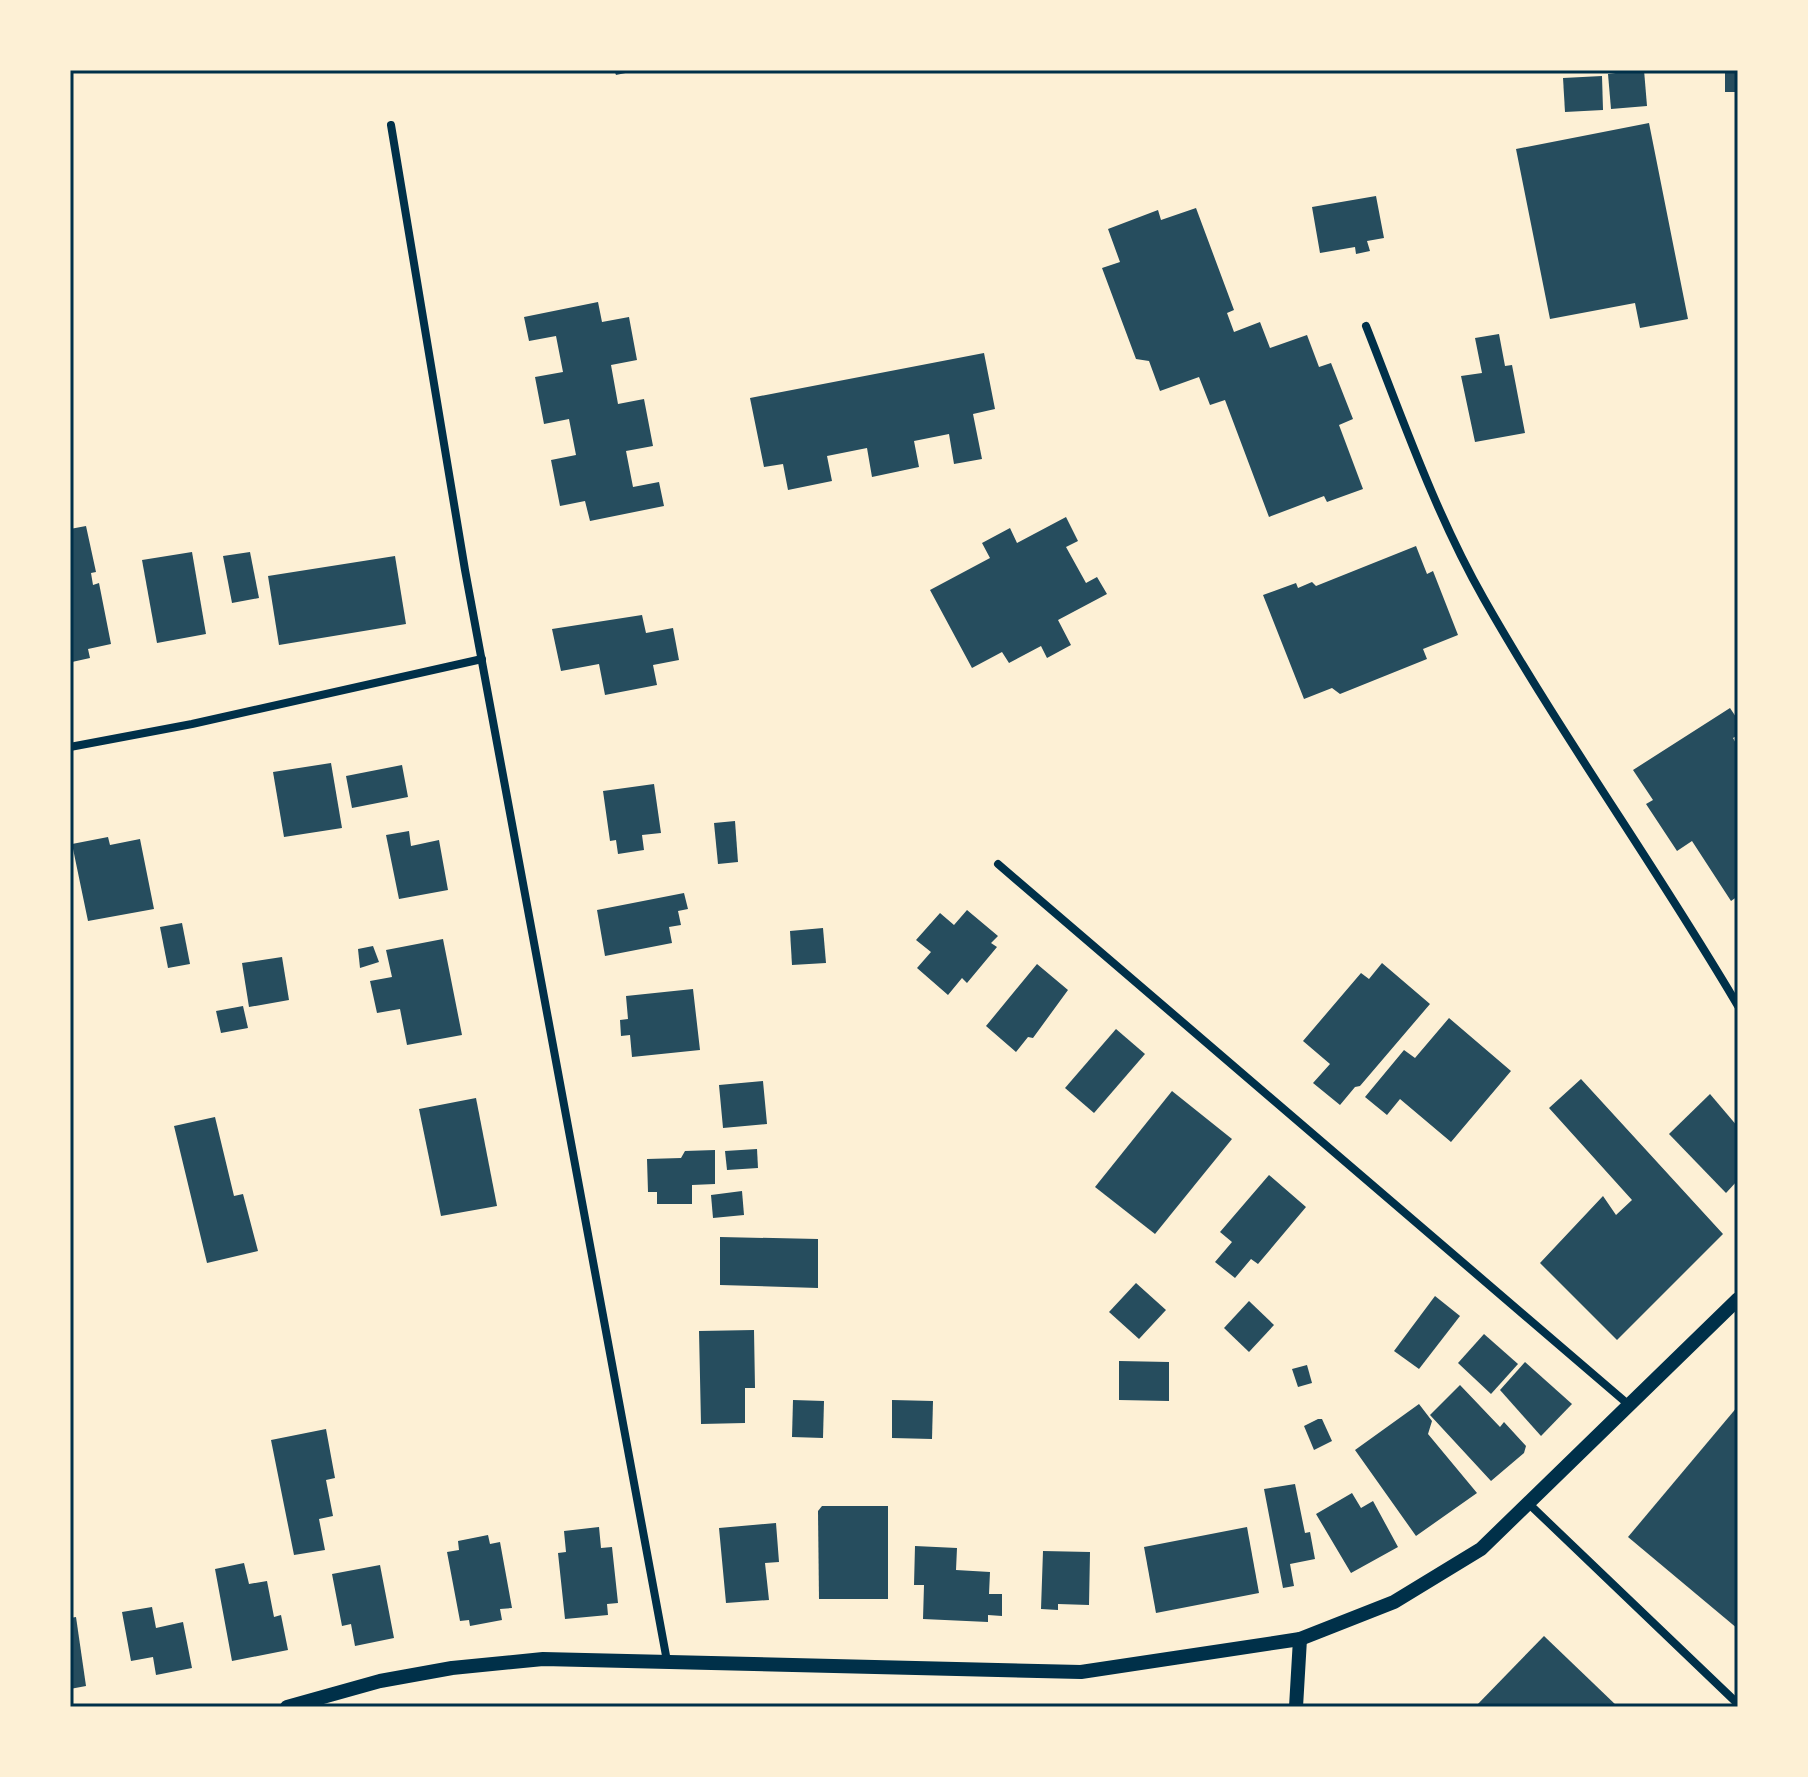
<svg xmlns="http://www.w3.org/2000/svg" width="1808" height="1777" font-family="'PT Sans Narrow',sans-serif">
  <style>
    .building { fill: #264d5e }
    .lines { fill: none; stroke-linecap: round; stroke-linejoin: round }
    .minor { stroke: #003049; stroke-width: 8 }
    .tertiary { stroke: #003049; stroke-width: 14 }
    .neatline { fill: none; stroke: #003049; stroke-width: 3 }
  </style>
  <rect width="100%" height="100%" fill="#fdf0d5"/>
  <!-- building -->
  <g class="building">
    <path d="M614,70h21v1l-19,4z"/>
    <path d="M1639,70h5l3,36 -36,3 -3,-35z"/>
    <rect x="1725" y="70" width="13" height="22"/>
    <path d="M1602,76l1,34 -38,2 -2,-34z"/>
    <path d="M1649,123l39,196 -48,9 -5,-25 -85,16 -34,-170z"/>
    <path d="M1376,196l8,42 -17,3 3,10 -14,3 -1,-7 -35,6 -8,-46z"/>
    <path d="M1196,208l38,102 -7,3 7,19 26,-10 10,26 37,-13 12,32 12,-4 22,56 -14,6 24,64 -36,13 -3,-6 -55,21 -44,-117 -15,5 -11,-28 -39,14 -11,-30 -13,-2 -34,-91 18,-6 -12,-33 50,-19 3,10z"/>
    <path d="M598,302l4,20 27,-5 8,43 -26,5 7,39 26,-5 9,47 -27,5 7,36 26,-5 5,24 -74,15 -5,-20 -25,5 -9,-46 25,-5 -7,-36 -25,5 -9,-47 28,-5 -7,-36 -27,5 -5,-24z"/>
    <path d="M1499,334l6,32 7,-1 13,68 -50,9 -14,-66 21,-3 -7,-35z"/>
    <path d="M984,353l11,56 -22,5 9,45 -28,5 -5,-30 -35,7 5,26 -47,10 -5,-29 -40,8 5,25 -44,9 -5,-26 -19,3 -14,-69z"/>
    <path d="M1066,517l12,24 -12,6 20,36 11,-6 10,17 -49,26 13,25 -24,13 -6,-12 -32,17 -7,-11 -30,16 -42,-78 60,-32 -8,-15 28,-15 7,15z"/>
    <path d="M86,526l10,46 -5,1 2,12 6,-2 12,61 -23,5 2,9 -18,4 -2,-133z"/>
    <path d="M1416,546l11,28 6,-3 25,64 -35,14 4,10 -87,35 -8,-6 -28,11 -41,-104 33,-12 2,5 14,-6 4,4z"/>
    <path d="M192,552l14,82 -49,9 -15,-83z"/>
    <path d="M250,552l9,46 -27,5 -9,-47z"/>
    <path d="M395,556l11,68 -127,21 -11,-69z"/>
    <path d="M642,615l4,18 27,-5 6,32 -26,5 4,20 -52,10 -6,-31 -38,7 -9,-42z"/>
    <path d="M1730,708l8,12v15l-5,3 5,9v149l-7,5 -39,-60 -15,10 -31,-47 7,-4 -20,-30z"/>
    <path d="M331,763l11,65 -58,9 -11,-65z"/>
    <path d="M402,765l6,32 -56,11 -6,-32z"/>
    <path d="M654,784l7,49 -19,2 2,15 -26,4 -2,-14 -6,1 -7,-50z"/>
    <path d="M735,821l3,41 -20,2 -4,-41z"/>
    <path d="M409,831l2,15 28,-6 9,50 -49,9 -13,-64z"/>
    <path d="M108,837l2,8 30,-6 14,70 -66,12 -16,-77z"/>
    <path d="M684,893l4,16 -10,2 3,14 -12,2 3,16 -67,13 -8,-46z"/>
    <path d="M967,910l31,26 -7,7 6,4 -30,36 -5,-5 -14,17 -31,-27 14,-16 -15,-12 24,-27 14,12z"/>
    <path d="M182,923l8,41 -22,4 -8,-41z"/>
    <path d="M823,928l3,35 -34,2 -2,-34z"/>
    <path d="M443,939l19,96 -55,10 -7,-36 -23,4 -7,-32 22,-4 -6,-27z"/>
    <path d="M373,946l6,16 -19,6 -2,-19z"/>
    <path d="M282,957l7,43 -40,7 -7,-44z"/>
    <path d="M1382,963l48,41 -70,82 -5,1 -15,18 -27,-22 17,-19 -27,-23 58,-68 8,6z"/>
    <path d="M1037,964l31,26 -35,48 -5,-1 -12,15 -30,-26z"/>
    <path d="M693,989l7,61 -68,7 -2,-22 -9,1 -1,-16 8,-1 -2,-23z"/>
    <path d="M243,1006l5,22 -27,5 -5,-22z"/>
    <path d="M1449,1018l62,53 -60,71 -51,-43 -13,16 -22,-18 39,-47 11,8z"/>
    <path d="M1116,1029l29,25 -51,59 -29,-25z"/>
    <path d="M1581,1079l142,155 -106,106 -77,-77 63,-67 13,19 16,-15 -83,-92z"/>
    <path d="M763,1081l4,43 -44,4 -4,-43z"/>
    <path d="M1172,1091l60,48 -77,95 -60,-47z"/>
    <path d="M1710,1094l28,33v53l-12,13 -57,-59z"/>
    <path d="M476,1098l21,108 -56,10 -22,-107z"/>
    <path d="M215,1117l19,79 9,-2 15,57 -51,12 -33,-137z"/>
    <path d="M757,1149l1,19 -31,2 -2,-19z"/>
    <path d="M715,1150v34l-23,1v19h-35v-12h-9l-1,-33 34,-1 4,-7z"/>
    <path d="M1269,1175l37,32 -48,57 -7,-5 -16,19 -20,-16 17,-20 -12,-10z"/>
    <path d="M742,1191l2,24 -31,3 -2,-23z"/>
    <path d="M720,1237l98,2v49l-98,-3z"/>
    <path d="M1136,1283l30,27 -27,29 -30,-27z"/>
    <path d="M1435,1296l25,20 -41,53 -25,-18z"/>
    <path d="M1249,1301l25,24 -25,27 -25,-24z"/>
    <path d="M754,1330l1,58h-10v35l-44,1 -2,-93z"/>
    <path d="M1484,1334l34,30 -27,30 -33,-31z"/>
    <path d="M1119,1361l50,1v39l-50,-1z"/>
    <path d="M1525,1362l47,42 -31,32 -41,-46z"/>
    <path d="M1307,1365l5,18 -14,4 -6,-18z"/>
    <path d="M1460,1385l40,42 4,-5 22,24 -2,7 -33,28 -61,-66z"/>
    <path d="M793,1400l31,1 -1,37 -31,-1z"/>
    <path d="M892,1400l41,1 -1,38 -40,-1z"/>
    <path d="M1419,1404l13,17 -4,13 49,59 -61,43 -61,-86z"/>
    <path d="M1738,1406v223l-110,-92z"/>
    <path d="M1318,1419h4l10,22 -18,9 -10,-24z"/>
    <path d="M326,1429l9,49 -9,2 7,36 -14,3 6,31 -31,5 -23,-115z"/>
    <path d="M1295,1484l10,49 5,-1 5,27 -25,5 4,22 -11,2 -19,-99z"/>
    <path d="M1352,1493l9,15 12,-7 25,46 -47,26 -35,-59z"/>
    <path d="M822,1506h66v93h-69l-1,-88z"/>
    <path d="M776,1523l3,39 -14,1 4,37 -43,3 -7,-75z"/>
    <path d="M599,1527l2,21 11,-1 6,56 -11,1 1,11 -43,4 -7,-66 8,-1 -2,-21z"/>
    <path d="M1247,1527l12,66 -103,20 -12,-66z"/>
    <path d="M488,1535l2,9 10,-2 12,66 -12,1 2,11 -32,6 -1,-6 -9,1 -13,-69 12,-2 -1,-9z"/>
    <path d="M915,1546l42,2 -1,22 34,2 -1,22h13v22l-14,-1v7l-65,-3 1,-34h-10z"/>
    <path d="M1043,1551l47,1 -1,53 -31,-1v6l-17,-1z"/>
    <path d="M244,1563l5,21 18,-3 7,36 7,-2 7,35 -56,11 -17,-92z"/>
    <path d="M380,1565l14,73 -39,8 -4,-22 -9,2 -10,-52z"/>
    <path d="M152,1607l4,21 27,-6 9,46 -36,7 -3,-18 -22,4 -9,-49z"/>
    <path d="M76,1617l10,69 -16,3v-71z"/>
    <path d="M1544,1636l49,47 25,24h-143z"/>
  </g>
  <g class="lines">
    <!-- minor -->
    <g class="minor">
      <path d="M391,125l74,445 202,1091"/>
      <path d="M1366,326c36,91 69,187 118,273 79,139 173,269 254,407"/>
      <path d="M70,747l122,-23 290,-65"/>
      <path d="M998,864l631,541"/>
      <path d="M1528,1503l210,201"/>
    </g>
    <!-- tertiary -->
    <g class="tertiary">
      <path d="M287,1707l93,-26 72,-13 91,-9 538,13 219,-33 94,-37 87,-53 257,-250"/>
      <path d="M1296,1707l4,-68"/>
    </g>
  </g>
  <!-- border -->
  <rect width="1808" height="1777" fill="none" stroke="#fdf0d5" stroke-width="144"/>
  <rect x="72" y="72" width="1664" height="1633" class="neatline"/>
</svg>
